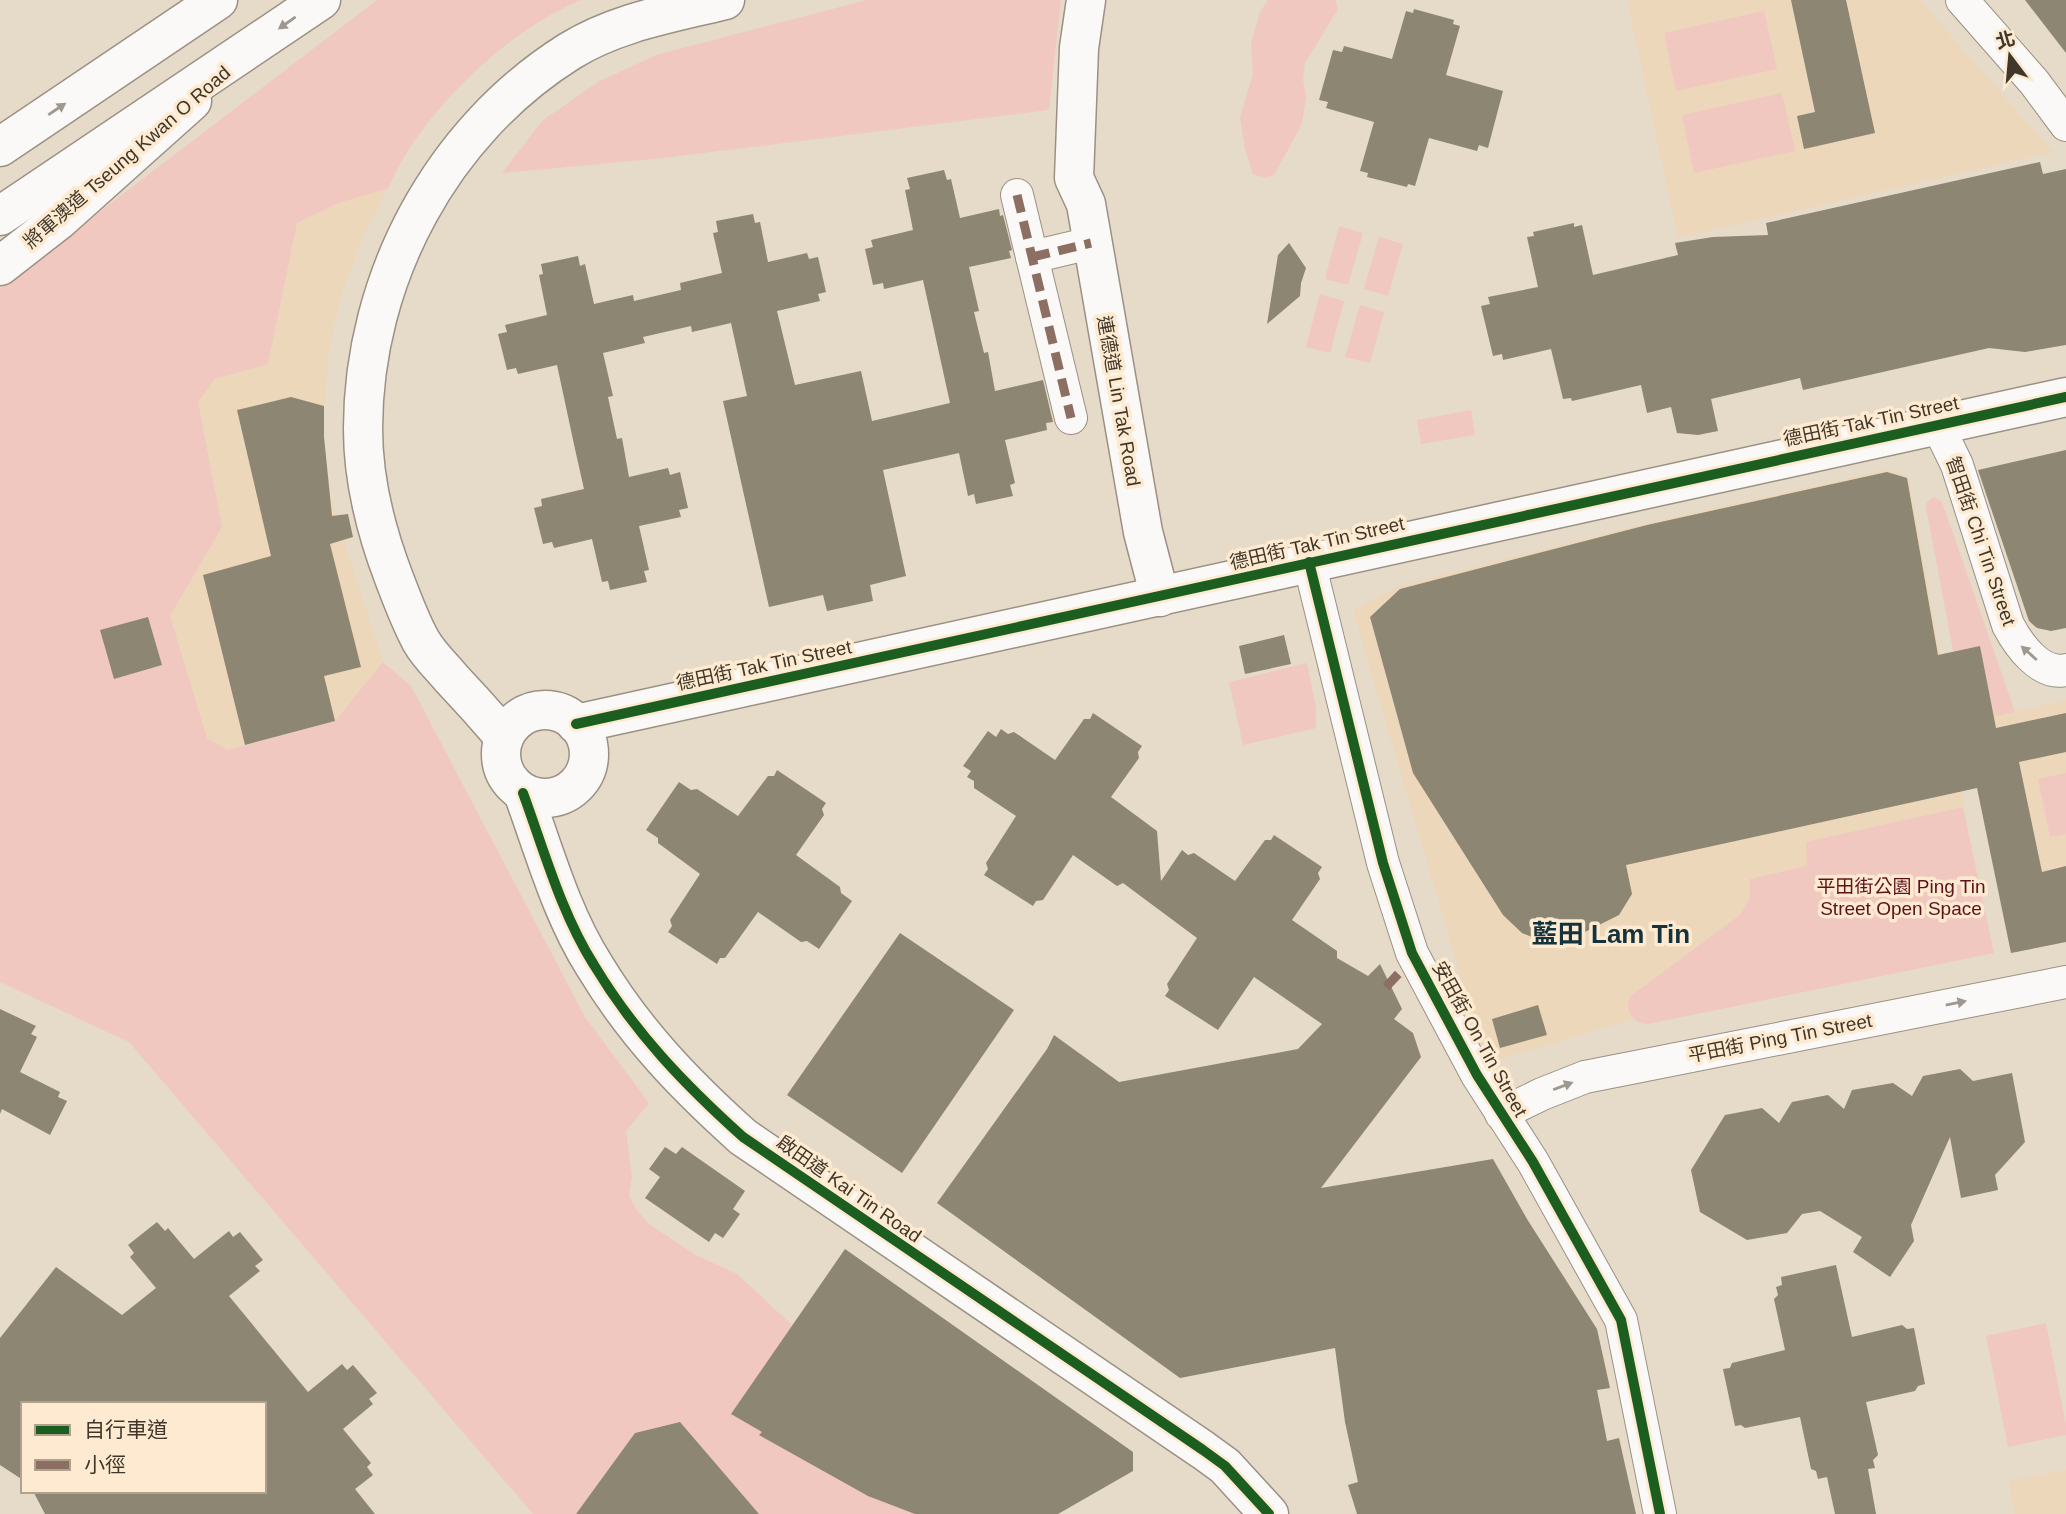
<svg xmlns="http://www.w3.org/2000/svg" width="2066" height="1514" font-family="Helvetica,'Noto Sans TC',sans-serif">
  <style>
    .built { fill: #ecd7ba }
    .green { fill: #f0c8c0 }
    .building { fill: #8c8672 }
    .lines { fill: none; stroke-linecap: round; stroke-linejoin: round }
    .street-casing { stroke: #9a9184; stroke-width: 34 }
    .secondary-casing { stroke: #9a9184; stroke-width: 41 }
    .primary-casing { stroke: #9a9184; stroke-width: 41 }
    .highway-casing { stroke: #9a9184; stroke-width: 41 }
    .street { stroke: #fbf9f7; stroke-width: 32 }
    .secondary { stroke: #fbf9f7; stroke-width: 38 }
    .primary { stroke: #fbf9f7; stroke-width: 38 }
    .highway { stroke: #fbf9f7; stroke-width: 38 }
    .quiet { stroke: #8d6e63; stroke-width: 9; stroke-dasharray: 18 9; stroke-linecap: butt }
    .cycleway-casing { stroke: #fdead0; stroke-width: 15 }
    .cycleway { stroke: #1b5e20; stroke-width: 10 }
    .oneway { fill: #9e9890 }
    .labels { text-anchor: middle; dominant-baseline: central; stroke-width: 7; stroke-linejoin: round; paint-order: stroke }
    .street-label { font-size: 19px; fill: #40372a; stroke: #fdead0 }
    .park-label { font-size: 19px; fill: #5e111b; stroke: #fdead0 }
    .district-label { font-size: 26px; font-weight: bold; fill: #14333d; stroke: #fdead0 }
  </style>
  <rect width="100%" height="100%" fill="#e6dac9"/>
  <!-- built -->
  <g class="built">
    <path d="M1627,0h293l133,152 -375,86z"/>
    <path d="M388,188l-26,51 -20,54 -13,56 -5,57v31l5,57 54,168 -48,59 -106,30 -22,-12 -37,-123 52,-89 -24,-125 17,-23 53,-15 29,-141 39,-19z"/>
    <path d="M1887,470l21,6 56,316 -1,15 -156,35v24l-57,13v19l-10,17 -109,81 -3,16 5,7 -136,41 -26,-48 -118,-402 46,-24 245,-62z"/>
    <path d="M2066,700v242l-55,11 -47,-230z"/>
    <path d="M2066,1470v44h-51l-6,-33z"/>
  </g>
  <!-- green -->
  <g class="green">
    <path d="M377,0h204c-66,28 -125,83 -167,141 -10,14 -18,31 -26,47l-52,16 -39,19 -29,141 -53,15 -17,23 24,125 -52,89 37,122 21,12 107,-29 48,-59 28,24 174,331 64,86 -23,28 6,46 -3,18 7,14 13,15 45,30 43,20 56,52 -62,88 109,62 99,38h-180l-79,-92 -45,11 -59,81h-43l-404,-472 -129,-60v-694z"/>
    <path d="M867,0h194l-12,110 -386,48 -161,15 41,-53 55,-38 58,-27z"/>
    <path d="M1268,0h67l3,9 -33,54 -2,16 3,18 -4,27 -28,51 -10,3 -11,-4 -8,-25 -5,-32 13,-43 -2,-31 9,-31z"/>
    <path d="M1764,11l13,58 -101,22 -12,-58z"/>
    <path d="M1782,93l13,58 -101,22 -12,-58z"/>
    <path d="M1339,226l24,7 -15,52 -23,-6z"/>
    <path d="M1379,237l24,7 -15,52 -24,-7z"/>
    <path d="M1320,294l24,7 -14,52 -24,-6z"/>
    <path d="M1360,305l24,7 -14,51 -25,-6z"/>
    <path d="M1471,410l4,25 -54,9 -4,-24z"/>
    <path d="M1934,497l8,5 73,210 -51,11 -12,-78 -26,-138 1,-5z"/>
    <path d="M1307,663l9,44v21l-73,17 -14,-63z"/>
    <path d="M2066,773v61l-16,3 -12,-58z"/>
    <path d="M1963,807l31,146 -346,71c-17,-1 -24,-13 -17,-28l109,-81 10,-17v-19l57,-13 -1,-24z"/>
    <path d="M2046,1323l20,102v10l-58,12 -22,-111z"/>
  </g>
  <!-- building -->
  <g class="building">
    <path d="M1791,0h55l29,133 -71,16 -7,-33 18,-4z"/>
    <path d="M2025,0h41v53z"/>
    <path d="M1414,9l40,11 -1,4 7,2 -14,49 57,16 -15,57 -9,-3 -2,6 -48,-13 -14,48 -7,-2 -1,3 -40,-10 1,-4 -8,-2 14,-49 -48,-14 2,-6 -9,-2 14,-50 9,2 2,-6 48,13 14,-48 7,2z"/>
    <path d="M2040,162l3,12 23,-5v176l-41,7 -36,-4 -186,42 -3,-12 -89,21 7,32 -20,4 -21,-2 -6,-26 -24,6 -6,-28 -69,16 -1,-3 -8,1 -12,-50 -48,11 -1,-6 -9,2 -12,-50 9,-2 -2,-7 50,-10 -11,-50 7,-1 -1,-4 41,-9v4l8,-2 11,50 85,-20 -3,-12 38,-6 55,-2 -2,-12z"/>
    <path d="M944,170l3,10 4,-1 9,39 39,-9 1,7 3,-1 9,35 -3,1 2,7 -42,9 10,44 -5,1 10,41 4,-1 7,39 48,-11 10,42 -7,1 1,7 -42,10 10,43 -5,2 3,11 -37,8 -2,-10 -6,2 -9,-43 -76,17 23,106 -36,9 3,16 -46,10 -4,-16 -54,12 -46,-206 24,-5 -16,-73 -39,9 -1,-6 -48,11 2,6 -42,10 10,43 -5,1 9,42 5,-1 7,39 39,-9 2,7 10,-3 8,36 -9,2 2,7 -42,9 10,44 -5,1 3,11 -37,8 -2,-9 -6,1 -10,-43 -38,9 -2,-6 -9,2 -9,-36 8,-2 -1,-7 43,-10 -9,-40 -18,-84 -39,9 -2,-6 -9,2 -9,-36 9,-2 -2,-7 42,-10 -8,-40 4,-1 -2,-10 37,-8 2,10 5,-2 9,40 39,-9 1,6 47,-11 -1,-7 42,-10 -9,-40 5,-1 -2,-11 37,-7 2,9 5,-1 8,40 39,-9 2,6 9,-2 8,35 -8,2 2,7 -43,10 18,74 66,-14 11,50 78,-18 -27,-123 -39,9 -1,-6 -10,2 -8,-36 8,-2 -2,-7 42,-10 -8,-40 5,-1 -3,-11z"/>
    <path d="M1289,243l17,25 -5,15 -1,13 -33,28 11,-69z"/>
    <path d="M291,397l33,9v31l8,79 16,-2 5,23 -23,7 31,123 -37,9 11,45 -90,24 -42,-170 68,-19 -34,-146z"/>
    <path d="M2066,450v178l-15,3 -14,-3 -8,-7 -51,-151z"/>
    <path d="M1887,472l20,6 31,177 42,-9 16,82 70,-15v39l-47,10 23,110 24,-6v76l-55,11 -34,-165 -351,77 6,29 -13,21 -46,23 -29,4 -22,-9 -19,-18 -90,-142 -43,-156 30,-28 247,-64z"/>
    <path d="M148,617l14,48 -48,14 -14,-49z"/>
    <path d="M1284,635l7,29 -46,10 -6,-28z"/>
    <path d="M1093,713l49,33 -4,6 1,6 -28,39 46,34 4,50 21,-31 6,5 6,-2 41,28 30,-41h6l3,-5 48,32 -4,6 2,6 -28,41 45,31v7l31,18 12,-12 22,45 -8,10 19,14 8,24 -100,131 172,-29 34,60 70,110 13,59 -13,2 10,51 12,-3 17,76h-279l-9,-29 10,-3 -13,-60 -10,-74 -155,30 -243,-175 110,-154 7,-14 65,47 179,-33 24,-25 -68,-47 -36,53 -53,-34 4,-6 -2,-6 30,-46 -74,-55 -6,3 -44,-31 -30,45 -7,1 -3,5 -49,-31 4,-6 -2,-6 30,-47 -42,-28v-7l-7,-4 4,-6 -8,-5 25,-35 8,6 5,-8 7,5 6,-2 41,28 29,-41h6z"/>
    <path d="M777,770l49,33 -4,6 2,6 -28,40 44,32 1,6 11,8 -33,48 -12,-8 -6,1 -43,-30 -33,46h-5l-3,6 -49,-32 4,-6 -2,-6 30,-46 -42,-31v-5l-12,-8 33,-48 12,8 6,-1 41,27 30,-40h6z"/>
    <path d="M900,933l114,77 -112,163 -115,-78z"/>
    <path d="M1538,1005l9,30 -47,13 -8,-29z"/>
    <path d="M0,1009l36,17 -5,8 6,3 -17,35 40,20 -2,5 9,4 -17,34 -48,-26 -2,5z"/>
    <path d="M1960,1069l13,12 39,-8 13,69 -30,33 3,15 -37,8 -11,-61 -39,88 3,16 -24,36 -37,-25 9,-15 -42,-26 -18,3 -15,19 -40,7 -47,-28 -9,-42 34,-55 37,-7 17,15 13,-21 36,-7 16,14 8,-19 41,-7 19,13 11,-20z"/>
    <path d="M665,1147l11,7 6,-7 63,44 -12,18 7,5 -17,24 -8,-5 -6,9 -64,-44 15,-21 -11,-8z"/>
    <path d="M157,1222l8,9 3,-3 26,31 35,-28 4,6 7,-5 23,28 -8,6 5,5 -31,25 79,96 34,-28 5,6 6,-5 24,28 -8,6 4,5 -30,25 28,34 -4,4 6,8 -18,14 20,25h-330l-12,-23h231v-87h-241v76l-23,-15v-127l56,-71 66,48 34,-27 -26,-31 4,-4 -6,-8z"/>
    <path d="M845,1249l288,203v19l-75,43h-143l-47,-18 -109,-61 3,-3 -31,-18z"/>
    <path d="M1836,1265l16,72 50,-12 5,4 7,-1 11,56 -7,2 -3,5 -49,11 12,53 -5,5 2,8 -7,1 8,45h-41l-8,-37 -9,2 -2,-8 -5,-2 -11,-52 -55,11 -4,-3 -6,1 -12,-57 7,-1 2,-5 53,-13 -11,-51 4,-4 -2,-8 6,-2 -1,-8z"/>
    <path d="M680,1422l79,92h-183l59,-81z"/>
  </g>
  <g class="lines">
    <!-- street casing -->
    <g class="street-casing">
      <g id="street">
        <path d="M1962,0l72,82 32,43"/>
        <path d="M1017,195l54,223"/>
        <path d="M1032,257l59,-14"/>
        <path d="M1937,424l20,41 51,160c10,19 32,51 58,45"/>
        <path d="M1309,562l74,301 29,90 65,122 56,87 88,158 39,194"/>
        <path d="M1501,1114l41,-20 43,-17 481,-95"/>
      </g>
    </g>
    <!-- secondary casing -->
    <g class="secondary-casing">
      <g id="secondary">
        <path d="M1086,0l-7,48 -5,130 12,26 57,328 17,65"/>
        <circle cx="545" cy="754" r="44"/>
        <path d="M576,724l1490,-327"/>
        <path d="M504,737c-17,-20 -35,-40 -53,-59 -10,-12 -22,-23 -30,-37 -11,-20 -19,-42 -27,-63 -18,-47 -31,-99 -31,-149 0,-151 79,-298 207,-378 47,-29 103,-38 155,-51"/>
        <path d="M523,793c21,57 38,120 71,172 41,68 90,119 149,172l460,313 22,16 44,48"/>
      </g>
    </g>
    <!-- primary casing -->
    <g class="primary-casing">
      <path id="primary" d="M0,266l59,-46 133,-119"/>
    </g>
    <!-- highway casing -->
    <g class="highway-casing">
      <g id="highway">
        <path d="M0,147l218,-147"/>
        <path d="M0,216l321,-216"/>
      </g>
    </g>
    <!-- street -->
    <use href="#street" class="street"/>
    <!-- secondary -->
    <use href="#secondary" class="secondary"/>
    <!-- primary -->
    <use href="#primary" class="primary"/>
    <!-- highway -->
    <use href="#highway" class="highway"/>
    <!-- quiet -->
    <g class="quiet">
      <path d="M1017,195l54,223"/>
      <path d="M1032,257l59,-14"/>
      <path d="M1386,987l14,-15"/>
    </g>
    <!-- cycleway casing -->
    <g class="cycleway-casing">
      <g id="cycleway">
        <path d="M1309,562l74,301 29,90 65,122 56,87 88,158 39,194"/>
        <path d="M576,724l1490,-327"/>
        <path d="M523,793c21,57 38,120 71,172 41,68 90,119 149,172l460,313 22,16 44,48"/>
      </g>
    </g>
    <!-- cycleway -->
    <use href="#cycleway" class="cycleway"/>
  </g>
  <!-- one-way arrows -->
  <defs><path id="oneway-solid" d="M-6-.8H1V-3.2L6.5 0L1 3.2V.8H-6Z" transform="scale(1.75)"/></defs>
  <g class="oneway">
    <use href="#oneway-solid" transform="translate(287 23) rotate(145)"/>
    <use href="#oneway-solid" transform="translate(57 109) rotate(-34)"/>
    <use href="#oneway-solid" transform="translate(2029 653) rotate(-138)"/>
    <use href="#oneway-solid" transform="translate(1956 1003) rotate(-11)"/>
    <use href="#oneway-solid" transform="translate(1563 1086) rotate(-21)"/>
  </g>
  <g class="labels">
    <!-- street labels -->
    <g class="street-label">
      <text transform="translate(127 157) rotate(-41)">將軍澳道 Tseung Kwan O Road</text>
      <text transform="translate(1119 401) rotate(80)">連德道 Lin Tak Road</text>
      <text transform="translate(1871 421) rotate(-12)">德田街 Tak Tin Street</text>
      <text transform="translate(1981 541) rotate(71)">智田街 Chi Tin Street</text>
      <text transform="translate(1317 543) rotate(-13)">德田街 Tak Tin Street</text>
      <text transform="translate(764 665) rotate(-12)">德田街 Tak Tin Street</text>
      <text transform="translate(1780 1038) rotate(-11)">平田街 Ping Tin Street</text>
      <text transform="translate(1480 1039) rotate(61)">安田街 On Tin Street</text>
      <text transform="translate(849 1189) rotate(35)">啟田道 Kai Tin Road</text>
    </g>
    <!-- park labels -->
    <g class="park-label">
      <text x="1901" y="886">平田街公園 Ping Tin<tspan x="1901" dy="22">Street Open Space</tspan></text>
    </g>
    <!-- district labels -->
    <g class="district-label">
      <text x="1611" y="934">藍田 Lam Tin</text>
    </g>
  </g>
  <!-- legend -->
  <rect x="21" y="1402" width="245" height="91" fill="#fdead0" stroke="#b1a28e" stroke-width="2"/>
  <rect x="35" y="1425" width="35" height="10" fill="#1b5e20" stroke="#b1a28e" stroke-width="2"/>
  <text x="84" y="1437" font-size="21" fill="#40372a">自行車道</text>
  <rect x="35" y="1460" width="35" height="10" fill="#8d6e63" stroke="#b1a28e" stroke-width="2"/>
  <text x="84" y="1472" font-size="21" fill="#40372a">小徑</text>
  <!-- north arrow -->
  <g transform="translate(2010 56) rotate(344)" stroke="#fdead0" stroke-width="5" paint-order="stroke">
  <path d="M0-5L12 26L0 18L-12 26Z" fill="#40372a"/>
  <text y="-10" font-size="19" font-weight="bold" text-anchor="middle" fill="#40372a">北</text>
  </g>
</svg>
